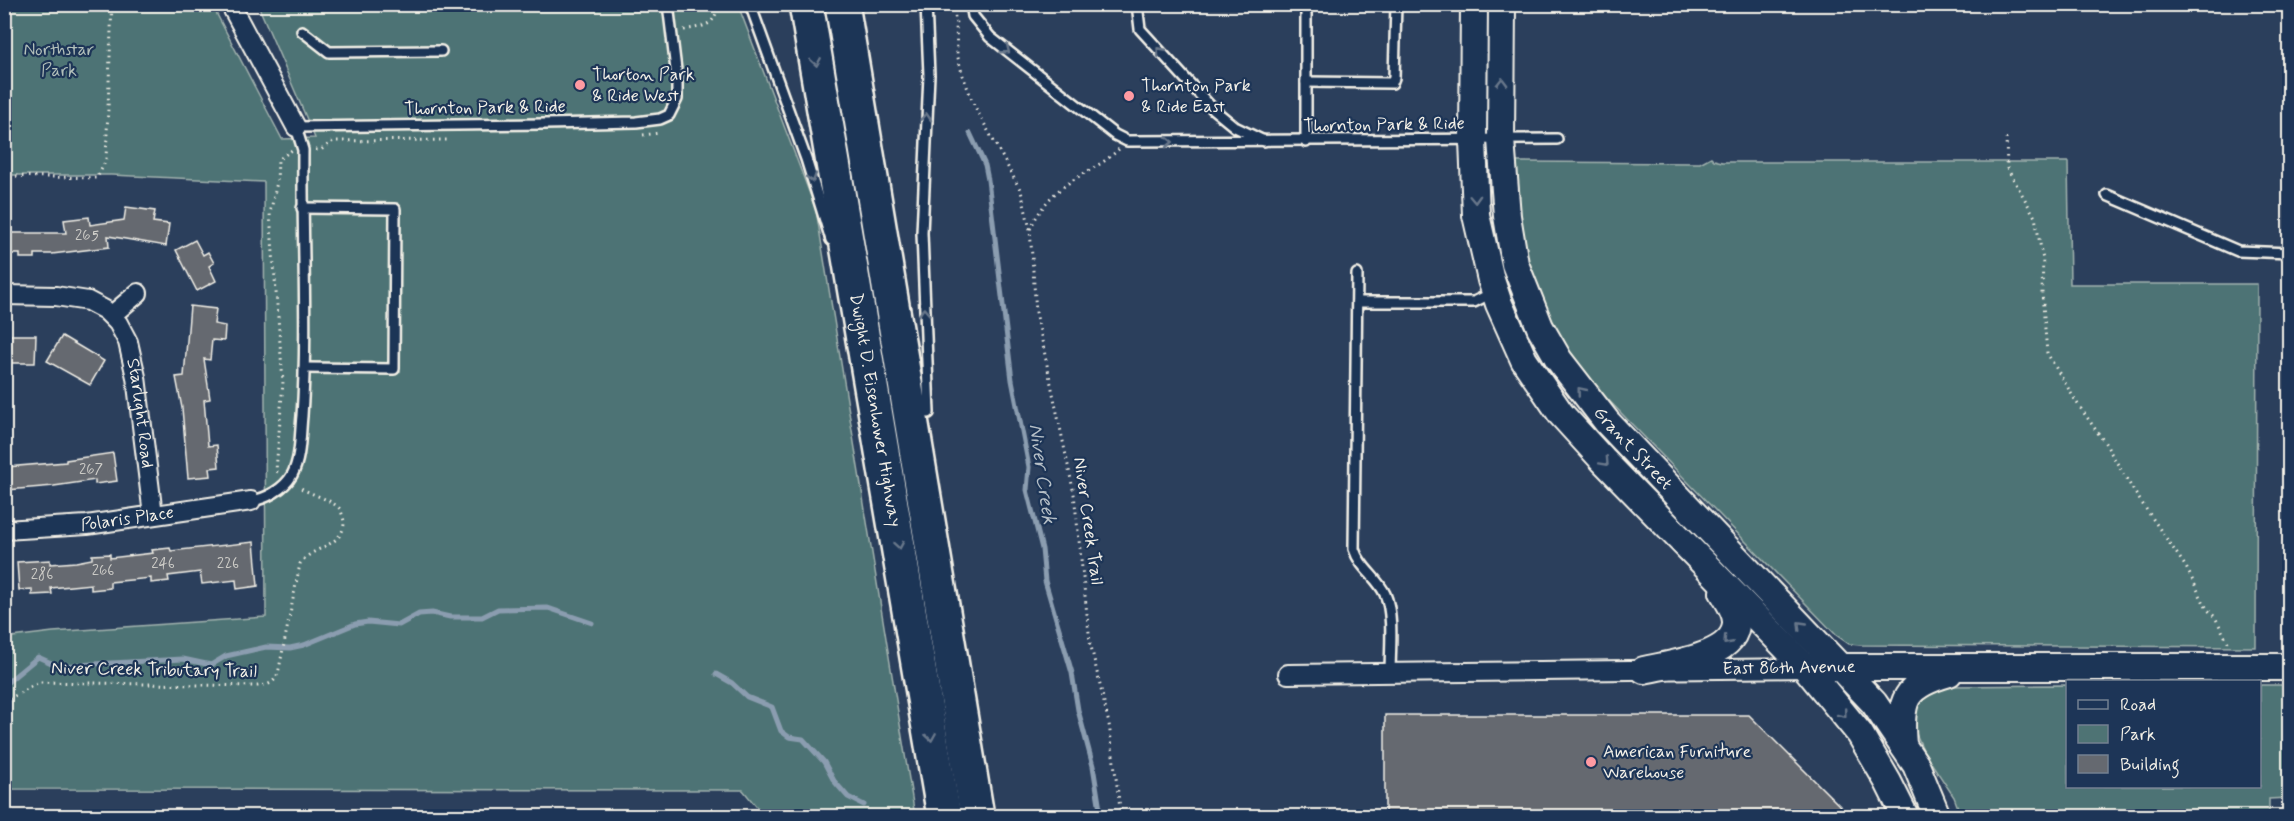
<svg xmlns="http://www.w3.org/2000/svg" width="2294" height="821" font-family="Mynerve,sans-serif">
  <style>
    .green { fill: #4e7374; stroke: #a1b2ae; stroke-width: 1.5 }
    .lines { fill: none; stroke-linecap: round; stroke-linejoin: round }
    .stream { stroke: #8b9db0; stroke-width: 5 }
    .building { fill: #656970; stroke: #f4f1e8; stroke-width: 1.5 }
    .lane-casing { stroke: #f4f1e8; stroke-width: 14 }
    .street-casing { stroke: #f4f1e8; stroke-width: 22 }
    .secondary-casing { stroke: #f4f1e8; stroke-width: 30 }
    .highway-casing { stroke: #f4f1e8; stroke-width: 38 }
    .path { stroke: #f4f1e8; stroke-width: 3; stroke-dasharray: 1.5 4.5; stroke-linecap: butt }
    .lane { stroke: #1d3557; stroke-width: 9 }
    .street { stroke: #1d3557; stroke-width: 18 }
    .secondary { stroke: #1d3557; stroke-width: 26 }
    .highway { stroke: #1d3557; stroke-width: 33 }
    .oneway { stroke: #68778a }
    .poi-dot { fill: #ff9aa2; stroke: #1d3557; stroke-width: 2 }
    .labels { text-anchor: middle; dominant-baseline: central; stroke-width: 4.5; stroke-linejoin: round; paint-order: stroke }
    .number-label { font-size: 15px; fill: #d0cfca }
    .park-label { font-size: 18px; fill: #b2bfba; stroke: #1d3557 }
    .poi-label { font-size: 18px; fill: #f4f1e8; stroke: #1d3557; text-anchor: start }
    .street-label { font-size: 18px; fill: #f4f1e8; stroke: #1d3557 }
    .water-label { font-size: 20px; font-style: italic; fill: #b7c0c7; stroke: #1d3557 }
  </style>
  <rect width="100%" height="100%" fill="#2b3f5c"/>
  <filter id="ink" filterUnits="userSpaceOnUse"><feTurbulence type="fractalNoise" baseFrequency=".0167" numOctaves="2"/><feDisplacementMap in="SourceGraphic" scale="12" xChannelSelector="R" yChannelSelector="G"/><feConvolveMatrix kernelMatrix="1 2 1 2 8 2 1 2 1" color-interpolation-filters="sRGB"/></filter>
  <g filter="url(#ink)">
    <!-- green -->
    <g class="green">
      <path d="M5,5h207l70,134 33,-1 -57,-133h480l78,205 99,606h-151l-21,-26 -738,-1 -1,-151 49,-6 213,-15 -2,-435 -153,-7h-106z"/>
      <path d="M1711,157l3,3 8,2h346l2,122h187l-1,363 -396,-2 -11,-1 -13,-9 -244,-252c-36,-47 -62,-99 -72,-158 -4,-19 -5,-39 -7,-59l3,-4 184,1z"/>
      <path d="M2067,685l1,101h192v-101h26l1,113 -18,1v17h-308l-7,-19 -30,-45 -9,-21v-19l7,-15 26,-11z"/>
    </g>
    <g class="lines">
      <!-- stream -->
      <g class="stream">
        <path d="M970,133l15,32 3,15 24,200 17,87 -2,23 15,59 3,32 27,92 6,37 15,56 8,50"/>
        <path d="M716,674l16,9 15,14 25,10 9,24 8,6 14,2 21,23 10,19 14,16 16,8"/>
        <path d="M4,685l34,-28 20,9 125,-7 28,6 15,-9 40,-9 24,1 14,-3 51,-21 13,-2 31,3 20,-11 13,-1 18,4h32l16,-8 50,-1 44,15"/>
      </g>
    </g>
    <!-- building -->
    <g class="building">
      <path d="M126,207l29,4 -2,11 16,2 -3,22 -58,-10 1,11 -57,7h-17v4h-15v-4h-10v-21h56l-2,-13 25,-3 1,8 34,-5z"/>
      <path d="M195,240l8,15 5,-3 6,11 -5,3 7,15 -19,10 -21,-41z"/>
      <path d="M190,306l26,3 -2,15 11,2 -1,15 -12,-1 -2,20 -6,-1 6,40 -6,1 4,46 9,-1 2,22 -9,1 1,8 -23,2 -6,-70 -6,-31 8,-1z"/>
      <path d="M4,335h32l-1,28h-31z"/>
      <path d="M62,336l42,25 -14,24 -43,-24z"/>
      <path d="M113,453l4,28 -22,3v-4l-41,6 -47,4 -1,-23 60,-5v-2z"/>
      <path d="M254,542l4,44 -21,3 -1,-9 -34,4 -2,-12 -32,4 1,5 -18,2v-5l-41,4v6l-19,2v-6l-40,4 1,6 -20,1v-6l-13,1 -2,-28 33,-2v4l26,-2 16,-3v-4l18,-1v4l43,-5 -1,-3 18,-2 1,3z"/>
      <path d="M1385,715h364l101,101h-465z"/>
    </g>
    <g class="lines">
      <!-- lane casing -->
      <g class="lane-casing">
        <g id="lane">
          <path d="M750,4l56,155 25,81"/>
          <path d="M926,4l3,71 -7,158 7,180"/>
          <path d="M971,4l2,12 17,21 125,98 12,6 430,-2"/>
          <path d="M1137,4l3,25 73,80 22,18 29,14"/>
          <path d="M302,31l27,21 112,-1"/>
          <path d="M1306,82l86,1 2,-5 2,-74"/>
          <path d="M1306,142v-138"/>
          <path d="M2107,195l131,56 52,2"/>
          <path d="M302,208l93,1 -1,160 -90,-1"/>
          <path d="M1357,274l-3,275c6,19 23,28 31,45 9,20 5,57 5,79"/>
          <path d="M1357,302h117l20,-10"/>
          <path d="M251,501c15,-2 33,-12 41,-26 9,-17 8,-40 10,-59 6,-88 0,-177 1,-266l-7,-23 249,-3 91,-2 24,-3 9,-4 8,-16v-21l-9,-74"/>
        </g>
      </g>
      <!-- street casing -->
      <g class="street-casing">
        <g id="street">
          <path d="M230,4l66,123"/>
          <path id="s1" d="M4,295l52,1 32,5 17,9 13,13 10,19 8,35 17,138"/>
          <path d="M112,315l26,-22"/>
          <path id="s2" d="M4,530l83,-5 164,-24"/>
          <path d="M1288,674l518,-6"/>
        </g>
      </g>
      <!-- secondary casing -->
      <g class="secondary-casing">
        <g id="secondary">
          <path d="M1474,4l-1,136 3,75 15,65 8,24 25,56 37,54 42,46 203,208 54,66 28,48 17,34"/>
          <path id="s3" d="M1502,4l-1,136 6,76 8,48 25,63 19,33 48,62 267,281 42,62 21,51"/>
          <path d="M1830,667h460"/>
          <path d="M1644,670c25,-6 93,-13 92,-48 0,-11 -8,-21 -13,-30"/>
          <path d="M1903,745c-4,-46 1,-59 46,-72"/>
        </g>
      </g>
      <!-- highway casing -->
      <g class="highway-casing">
        <g id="highway">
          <path id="s4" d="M806,4l138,812"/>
          <path d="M842,4l135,812"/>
        </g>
      </g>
      <!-- path -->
      <g class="path">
        <path d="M953,4l3,20 1,30 5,19 12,32 47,86 9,38 6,83 38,182 16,148 19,82 12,92"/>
        <path d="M684,30c18,-4 33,-3 33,-26"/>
        <path d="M643,135l17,-2"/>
        <path d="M2006,138l1,30 28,49 8,43 -1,33 5,60 30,50 28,40 30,50 51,74 21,42 8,8 15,29"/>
        <path d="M316,150h5l12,-9 118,-1"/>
        <path d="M4,176l93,2 9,-18 6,-156"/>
        <path d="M1030,229c7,-14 15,-27 27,-37 19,-17 44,-25 62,-43"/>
        <path d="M278,472l-2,-1 7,-89 -13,-168 7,-32 1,-22 14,-10"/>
        <path d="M4,702l35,-20 217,4c14,0 20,-4 23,-17l21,-105c11,-18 45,-17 44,-43 -1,-4 -2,-9 -5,-13 -10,-10 -29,-13 -41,-22"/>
      </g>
      <!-- lane -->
      <use href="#lane" class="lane"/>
      <!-- street -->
      <use href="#street" class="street"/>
      <!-- secondary -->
      <use href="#secondary" class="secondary"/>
      <!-- highway -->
      <use href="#highway" class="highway"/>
    </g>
    <!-- one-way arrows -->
    <defs><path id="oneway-chevron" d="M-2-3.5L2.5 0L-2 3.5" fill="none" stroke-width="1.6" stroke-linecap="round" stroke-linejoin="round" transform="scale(1.5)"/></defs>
    <g class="oneway">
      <use href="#oneway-chevron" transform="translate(1006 50) rotate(38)"/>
      <use href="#oneway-chevron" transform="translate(1160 51) rotate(-132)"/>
      <use href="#oneway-chevron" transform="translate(816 62) rotate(81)"/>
      <use href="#oneway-chevron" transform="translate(1502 82) rotate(-89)"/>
      <use href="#oneway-chevron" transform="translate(926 117) rotate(-87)"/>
      <use href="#oneway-chevron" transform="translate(1169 142)"/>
      <use href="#oneway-chevron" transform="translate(812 178) rotate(72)"/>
      <use href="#oneway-chevron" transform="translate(1475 199) rotate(88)"/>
      <use href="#oneway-chevron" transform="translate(924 312) rotate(-93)"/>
      <use href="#oneway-chevron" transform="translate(1581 391) rotate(-129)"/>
      <use href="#oneway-chevron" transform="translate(1605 462) rotate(47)"/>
      <use href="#oneway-chevron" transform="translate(899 545) rotate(80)"/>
      <use href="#oneway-chevron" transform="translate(1801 625) rotate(-134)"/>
      <use href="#oneway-chevron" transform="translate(1727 641) rotate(132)"/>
      <use href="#oneway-chevron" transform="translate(1843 714) rotate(51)"/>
      <use href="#oneway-chevron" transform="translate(931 737) rotate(81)"/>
    </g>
  </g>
  <!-- markers -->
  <g class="poi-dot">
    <circle cx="580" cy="85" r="6"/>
    <circle cx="1129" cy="96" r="6"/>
    <circle cx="1591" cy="762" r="6"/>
  </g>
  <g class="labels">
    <!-- number labels -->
    <g class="number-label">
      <text x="87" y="236">265</text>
      <text x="91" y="470">267</text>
      <text x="163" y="564">246</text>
      <text x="228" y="564">226</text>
      <text x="103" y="571">266</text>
      <text x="42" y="575">286</text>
    </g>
    <!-- park labels -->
    <g class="park-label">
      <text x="59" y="50">Northstar<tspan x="59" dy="21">Park</tspan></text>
    </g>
    <!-- poi labels -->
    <g class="poi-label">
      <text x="592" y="75">Thorton Park<tspan x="592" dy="21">&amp; Ride West</tspan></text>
      <text x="1141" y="86">Thornton Park<tspan x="1141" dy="21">&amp; Ride East</tspan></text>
      <text x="1603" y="752">American Furniture<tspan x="1603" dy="21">Warehouse</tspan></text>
    </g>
    <!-- street labels -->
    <g class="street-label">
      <text transform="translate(485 108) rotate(-1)">Thornton Park &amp; Ride</text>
      <text transform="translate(1384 125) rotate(-1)">Thornton Park &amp; Ride</text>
      <text stroke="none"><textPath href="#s4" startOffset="412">Dwight D. Eisenhower Highway</textPath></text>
      <text stroke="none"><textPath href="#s1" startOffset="216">Starlight Road</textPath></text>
      <text stroke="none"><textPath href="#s3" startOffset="482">Grant Street</textPath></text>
      <text stroke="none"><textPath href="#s2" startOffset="124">Polaris Place</textPath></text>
      <text transform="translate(1088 521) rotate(82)">Niver Creek Trail</text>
      <text transform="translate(1789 668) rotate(-1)">East 86th Avenue</text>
      <text transform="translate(154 670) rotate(1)">Niver Creek Tributary Trail</text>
    </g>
    <!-- water labels -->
    <g class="water-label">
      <text transform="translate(1042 474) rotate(82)">Niver Creek</text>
    </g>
  </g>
  <!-- margin -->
  <rect width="2294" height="821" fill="none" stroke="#1d3557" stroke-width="24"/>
  <rect x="12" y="12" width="2270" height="797" fill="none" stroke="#f4f1e8" stroke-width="2" filter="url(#ink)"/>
  <!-- legend -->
  <rect x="2066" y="680" width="195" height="108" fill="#1d3557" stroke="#738091" stroke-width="1.5"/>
  <rect x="2078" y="700" width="30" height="9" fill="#1d3557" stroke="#738091" stroke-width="1.5"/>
  <text x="2120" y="710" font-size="18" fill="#f4f1e8">Road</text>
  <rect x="2078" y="725" width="30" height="18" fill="#4e7374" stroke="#738091" stroke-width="1.5"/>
  <text x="2120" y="740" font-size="18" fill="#f4f1e8">Park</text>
  <rect x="2078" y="755" width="30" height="18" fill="#656970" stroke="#738091" stroke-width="1.5"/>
  <text x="2120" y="770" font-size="18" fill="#f4f1e8">Building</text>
</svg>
